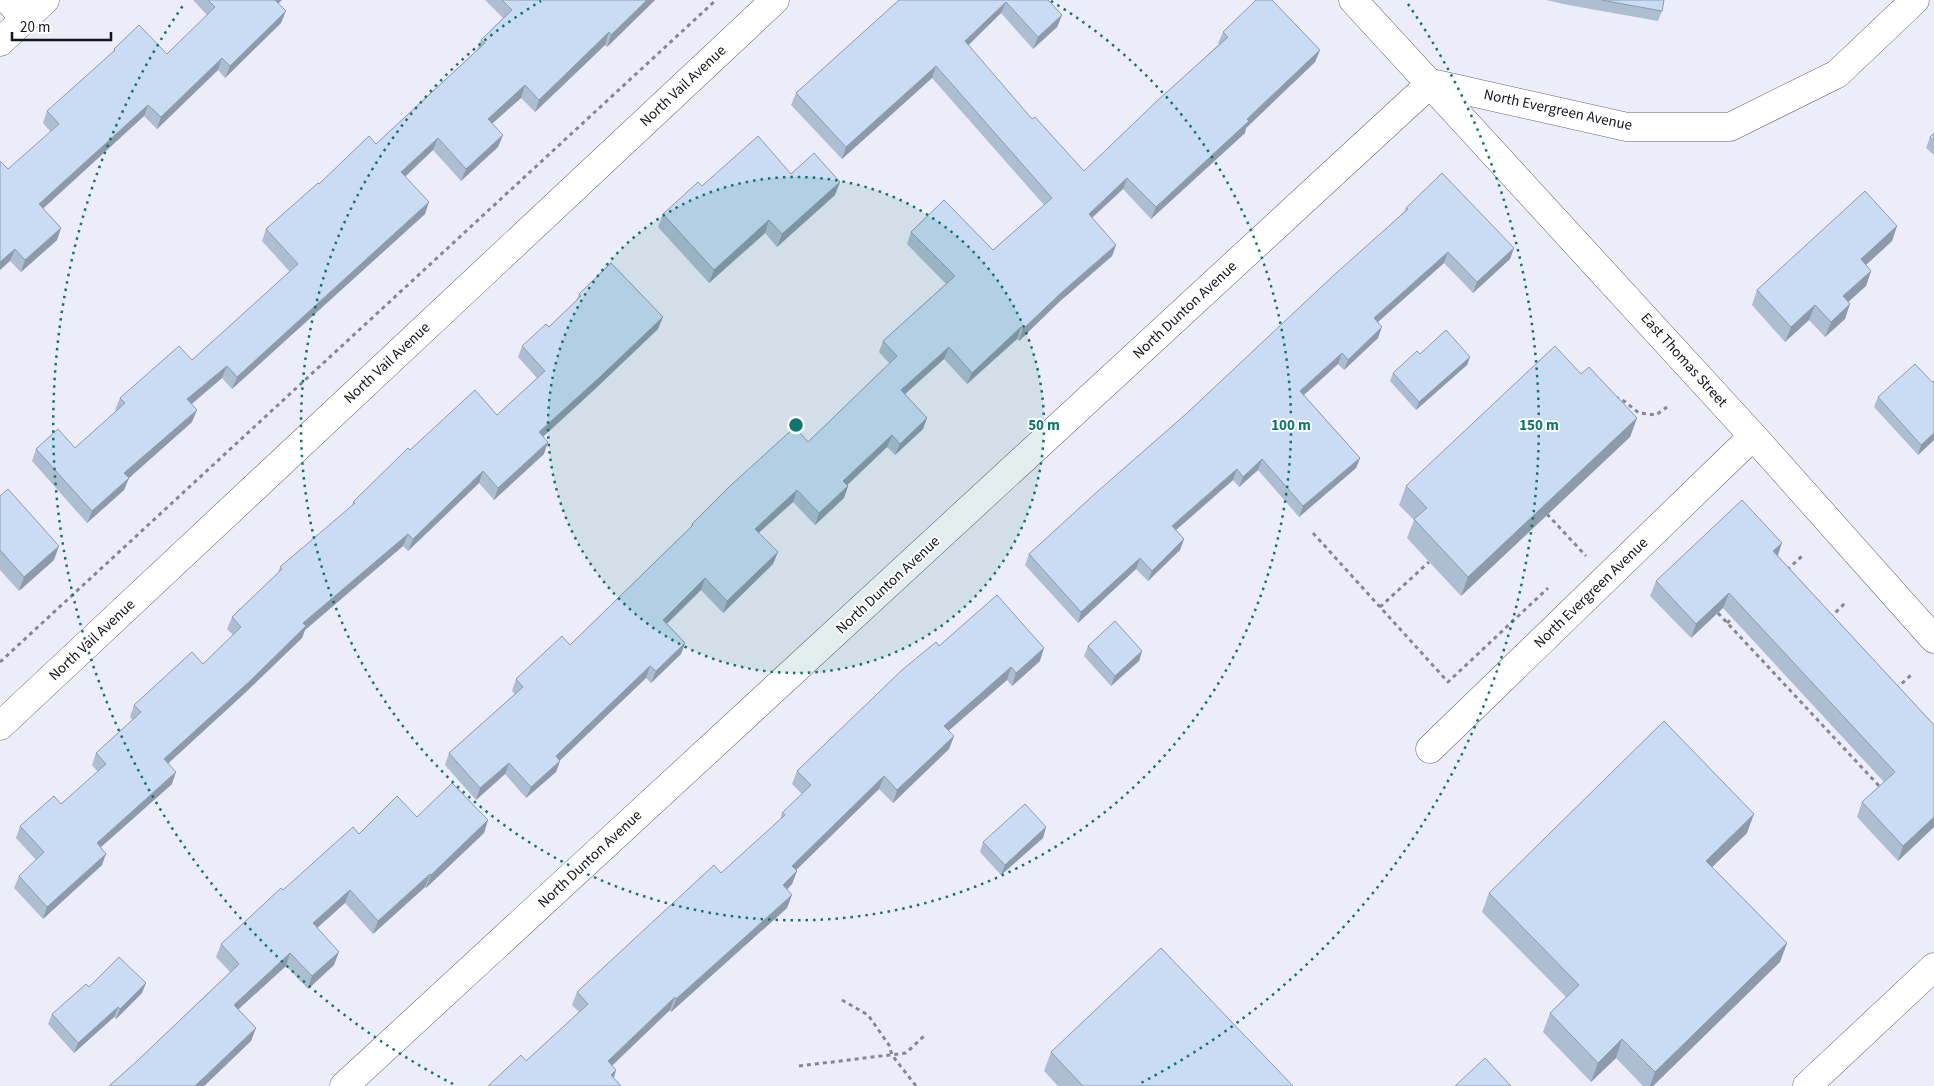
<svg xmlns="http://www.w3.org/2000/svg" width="1934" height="1086" font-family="'Source Sans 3',sans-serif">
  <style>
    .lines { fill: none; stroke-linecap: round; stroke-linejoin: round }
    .minor-casing { stroke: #62627d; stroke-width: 29 }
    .tertiary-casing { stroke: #62627d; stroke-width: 29 }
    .secondary-casing { stroke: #62627d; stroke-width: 29 }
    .path { stroke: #878793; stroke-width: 3; stroke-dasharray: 4 4; stroke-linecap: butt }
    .minor { stroke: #fff; stroke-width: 28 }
    .tertiary { stroke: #fff; stroke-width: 28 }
    .secondary { stroke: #fff; stroke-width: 28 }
    .wall { fill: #adbdd2 }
    .shaded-wall { fill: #8d9aab }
    .building { fill: #c9dcf4; stroke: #8d9aab }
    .ring { fill: none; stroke: #0f766e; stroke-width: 2.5; stroke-dasharray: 2.5 5 }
    .labels { text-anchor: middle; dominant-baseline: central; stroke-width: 4; stroke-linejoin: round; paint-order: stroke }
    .street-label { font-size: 15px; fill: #14141f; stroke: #fff }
    .centre { fill: #0f766e; stroke: #fff; stroke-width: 2.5 }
    .ring-label { font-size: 15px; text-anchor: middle; font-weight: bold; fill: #0f766e; stroke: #fff; stroke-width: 4; stroke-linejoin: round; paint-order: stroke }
  </style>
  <rect width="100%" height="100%" fill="#ededfa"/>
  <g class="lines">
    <!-- minor casing -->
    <g class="minor-casing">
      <g id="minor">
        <path d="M8,0l17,19"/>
        <path d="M0,42l45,-42"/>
        <path d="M0,726l775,-726"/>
        <path d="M1430,749l323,-313"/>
        <path d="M344,1086l1087,-1003 196,44h103l107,-53 78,-74"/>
      </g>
    </g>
    <!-- tertiary casing -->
    <g class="tertiary-casing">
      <path id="tertiary" d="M1353,0l400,436 181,203"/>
    </g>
    <!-- secondary casing -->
    <g class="secondary-casing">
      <path id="secondary" d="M1807,1086l127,-119"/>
    </g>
    <!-- path -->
    <g class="path">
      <path d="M1615,397l9,4 15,12 17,2 11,-8"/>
      <path d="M1547,514l39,42"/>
      <path d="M1313,533l135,149 100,-94"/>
      <path d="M1787,570l16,-15"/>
      <path d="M1380,607l49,-45"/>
      <path d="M1718,613l163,175"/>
      <path d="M1830,618l16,-16"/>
      <path d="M1727,623l9,-8"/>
      <path d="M0,662l716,-662"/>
      <path d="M1896,689l16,-15"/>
      <path d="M842,1000l26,15 21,30 3,10 24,31"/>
      <path d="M799,1066l107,-13 20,-19"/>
    </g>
    <!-- minor -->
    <use href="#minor" class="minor"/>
    <!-- tertiary -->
    <use href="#tertiary" class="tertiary"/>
    <!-- secondary -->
    <use href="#secondary" class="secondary"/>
  </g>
  <!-- wall -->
  <g class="wall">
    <path d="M193,0h89l-4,3 3,20 -56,55 -7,-8 -61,59 -13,-13 -101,92 18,20 -4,12 -36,32 -11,-11 40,-130 -7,-8 4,-12 66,-58 1,-4 53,5 40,-39z"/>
    <path d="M485,0h170l-48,47 -2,-2 -70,67 -14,-14 -29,25 11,12 -5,12 -37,34 -28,-31 -28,27 20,37 -193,175 -10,-11 -30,26v18l-63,56 -5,12 -37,33 -55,-62 4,-12 39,-1 41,-37 -1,-1 5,-12 72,-38 98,-88 -28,-31 4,-12 53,-45 57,-40 101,-94 4,-10 22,-22z"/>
    <path d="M899,0h149l14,15 -5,12 -24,22 -32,-36 -33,33 64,73 52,52 135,-127 -1,-1 5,-11 97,18 -5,12 -69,66 -1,5 -94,86 -28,-30 -31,29 24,27 -4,11 -54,47 -39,38 -2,-2 -50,45 -23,-25 -39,35 18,35 -28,26 -8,-8 -40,38 1,1 -4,12 -29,27 -22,-23 -34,31 14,31 -50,49 -22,-23 -34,34 18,19 -4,11 -30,29 -5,-5 -86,82 -4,12 -30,26 -21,-24 -29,26 -31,-35 4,-12 66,-59 -3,-3 4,-12 54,-34 121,-118 1,-3 116,-82 82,-78 -11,-12 4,-11 63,-57 -39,-40 4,-12 82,18 51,-45 -112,-127 -90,81 -51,-54 5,-12z"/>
    <path d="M1546,0h118l-2,11 -4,10 -90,-16z"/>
    <path d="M1934,133v22l-8,-7 4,-11z"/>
    <path d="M791,174l44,21 -58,52 -12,-14 -56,50 -51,-56 5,-13 39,-28z"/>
    <path d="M1406,208l108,40 -4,11 -37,34 -29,-30 -66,59v16l-34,32 -6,-6 -34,31 56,63 -4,10 -57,49 -41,-47 -19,17 -6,-7 -57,50 8,9 -4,11 -32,31 -12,-12 -58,54 -53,-58 4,-11 157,-140 218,-202z"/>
    <path d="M1897,226l-5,15 -26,24 5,6 -5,15 -18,16 -3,17 -20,18 -16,-17 -24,22 -33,-37 5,-15z"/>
    <path d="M579,294l79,35 -63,60 -52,48 1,17 -50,46 -15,-17 -71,68 -5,-5 -98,84 -3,8 -56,54 -78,71 4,21 -71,63 1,18 -59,54 -29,-31 5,-12 17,-16 -20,-22 4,-12 41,-22 37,-32 -6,-7 4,-12 37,-33 -3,-3 4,-12 69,-41 30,-29 -6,-6 5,-12 46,-44 2,-6 72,-60 1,-5 57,-52 87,-35 40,-37 -19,-21 4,-11 27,-19 27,-26z"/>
    <path d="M1420,354l50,3 -3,8 -51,45 -26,-29 3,-8z"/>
    <path d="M1581,374l56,44 -7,19 -169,159 -54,-58 7,-18 -15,-15 7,-19z"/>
    <path d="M1878,397l56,43 -16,15 -44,-48z"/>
    <path d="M0,496l54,64 -35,31 -19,-21z"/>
    <path d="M1778,556l156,169v102l-36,34 -41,-44 5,-15 22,-20 -161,-174 -32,30 -41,-42 6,-15z"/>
    <path d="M939,646l101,15 -28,25 -5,-6 -59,51 6,5 -5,13 -56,54 -14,-14 -83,81 1,1 -5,13 -5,6v18l-116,104 -1,-2 -58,56 4,4 -2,8 -88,-17 53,-49 -7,-7 5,-13 144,-119 59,-53 2,-7 20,-19 -10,-10 5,-13z"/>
    <path d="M1088,646l54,5 -3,10 -28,25 -27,-30z"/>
    <path d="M417,817l71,3 -4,13 -58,55 -1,-1 -52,47 -28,-31 -28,25 17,37 -26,24 -22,-23 -48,43 18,19 -5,13 -47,45h-95l27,-24 94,-90 -14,-15 5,-13 62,-54 76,-56z"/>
    <path d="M1046,827l-3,11 -42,37 -21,-23 3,-10z"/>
    <path d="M1747,833l-35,34 75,76 -7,19 -127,124h-10l-27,-28 -25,24 -48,-50 7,-19 16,-16 -84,-85 7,-19z"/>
    <path d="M89,987l53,6 -26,26 -2,-2 -40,36 -26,-29 4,-10z"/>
    <path d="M1051,1052l242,34h-235l-14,-15z"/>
  </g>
  <!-- shaded-wall -->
  <g class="shaded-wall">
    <path d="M274,0h8l-12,11z"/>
    <path d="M647,0h8l-48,47 4,-12z"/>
    <path d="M1006,2l-5,11 -41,40 5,-12z"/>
    <path d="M286,11l-5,12 -56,55 5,-12z"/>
    <path d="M1062,15l-5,12 -24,22 5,-12z"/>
    <path d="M609,32l-4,13 -70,67 4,-12z"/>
    <path d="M1320,50l-5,12 -69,66 -1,5 -94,86 5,-12z"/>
    <path d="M222,58l-4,12 -61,59 4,-12z"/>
    <path d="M936,66l-4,12 -90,81 4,-12z"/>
    <path d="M525,85l-4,13 -37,33 4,-12z"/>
    <path d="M148,105l-4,11 -109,100 4,-12z"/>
    <path d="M503,135l-5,12 -37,34 5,-12z"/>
    <path d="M438,138l-5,12 -37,35 5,-13z"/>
    <path d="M1127,178l-4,11 -39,36 5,-11z"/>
    <path d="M840,182l-5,13 -58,52 5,-13z"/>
    <path d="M429,202l-4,12 -193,175 5,-12z"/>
    <path d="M769,220l-4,13 -56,50 5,-13z"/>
    <path d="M1897,226l-5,15 -36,33 5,-15z"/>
    <path d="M61,228l-4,12 -36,32 4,-12z"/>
    <path d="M1116,245l-4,11 -54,47 -39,38 4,-12 39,-37z"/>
    <path d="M1514,248l-4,11 -37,34 4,-11z"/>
    <path d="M15,249l-5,12 -10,9v-8z"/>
    <path d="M1448,252l-4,11 -74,66 4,-11z"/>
    <path d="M1871,271l-5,15 -28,25 5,-15z"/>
    <path d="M1850,304l-5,15 -20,18 6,-15z"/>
    <path d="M1815,305l-6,15 -24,22 6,-15z"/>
    <path d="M663,317l-5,12 -63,60 -60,55 4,-12z"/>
    <path d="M1021,327l-4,12 -50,45 5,-11z"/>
    <path d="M1382,327l-4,11 -34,32 4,-10z"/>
    <path d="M949,347l-5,12 -48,43 5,-12z"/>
    <path d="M1342,353l-4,11 -42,38 4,-11z"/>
    <path d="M1470,357l-3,8 -51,45 3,-8z"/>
    <path d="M227,366l-5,12 -39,33 4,-12z"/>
    <path d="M197,410l-5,12 -72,64 4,-13z"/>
    <path d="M927,418l-4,11 -28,26 5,-11z"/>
    <path d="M1637,418l-7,19 -169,159 7,-19z"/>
    <path d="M1934,433v7l-16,15 3,-10z"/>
    <path d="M892,435l-5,12 -48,46 4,-12z"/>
    <path d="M548,442l-4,12 -50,46 4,-12z"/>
    <path d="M1360,458l-4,10 -57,49 4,-11z"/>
    <path d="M1262,459l-4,11 -19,17 4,-10z"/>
    <path d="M1237,469l-4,11 -65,57 4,-11z"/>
    <path d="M483,471l-4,12 -71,68 5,-12z"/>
    <path d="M129,478l-5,12 -37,33 5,-12z"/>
    <path d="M848,486l-4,12 -29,27 4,-12z"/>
    <path d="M797,490l-4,12 -43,38 5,-11z"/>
    <path d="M408,534l-5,12 -98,84 -3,8 -56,54 -86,79 4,-12 139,-136z"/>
    <path d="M1184,539l-4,11 -32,31 4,-10z"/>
    <path d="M1782,543l-5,15 -4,-7z"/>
    <path d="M59,546l-5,14 -35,31 5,-14z"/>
    <path d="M778,552l-5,12 -50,49 4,-12z"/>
    <path d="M1140,558l-4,11 -58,54 3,-11z"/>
    <path d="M705,578l-4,12 -42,41 4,-11z"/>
    <path d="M1729,593l-6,15 -32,30 5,-14z"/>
    <path d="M685,643l-4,11 -30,29 5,-12z"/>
    <path d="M1044,648l-4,13 -28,25 4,-13z"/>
    <path d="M1142,651l-3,10 -28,25 4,-10z"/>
    <path d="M650,666l-4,12 -94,90 4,-12z"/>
    <path d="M1011,667l-4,13 -68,59 5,-13z"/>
    <path d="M954,736l-5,13 -56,54 4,-13z"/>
    <path d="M560,761l-4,11 -30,26 5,-11z"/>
    <path d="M509,763l-4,11 -29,26 4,-12z"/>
    <path d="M176,772l-4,12 -80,71 5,-12z"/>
    <path d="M884,776l-5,13 -92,90 5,-13z"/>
    <path d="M1754,814l-7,19 -48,47 7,-19z"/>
    <path d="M1934,817v10l-36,34 5,-15z"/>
    <path d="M488,820l-4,13 -58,55 5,-13z"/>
    <path d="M1046,827l-3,11 -42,37 4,-10z"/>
    <path d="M106,854l-4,11 -59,54 4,-12z"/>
    <path d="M797,871l-5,13 -14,14 5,-13z"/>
    <path d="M430,874l-5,13 -52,47 5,-13z"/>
    <path d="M350,890l-5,13 -37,33 5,-13z"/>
    <path d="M792,895l-5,13 -116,104 5,-13z"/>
    <path d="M1787,943l-7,19 -127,124h-3l5,-14z"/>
    <path d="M339,952l-5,13 -26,24 4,-13z"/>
    <path d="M290,953l-4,13 -57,52 5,-13z"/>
    <path d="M146,983l-4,10 -26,26 4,-10z"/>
    <path d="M675,997l-5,13 -67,64 5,-13z"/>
    <path d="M118,1007l-4,10 -40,36 4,-10z"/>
    <path d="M256,1028l-5,13 -47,45h-9z"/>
    <path d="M1622,1039l-6,19 -25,24 7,-19z"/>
    <path d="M616,1070l-4,13 -1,-8z"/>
  </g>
  <!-- building -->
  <g class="building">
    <path d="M208,0h67l11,11 -56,55 -8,-8 -61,59 -13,-12 -109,99 22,24 -36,32 -10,-11 -15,13v-101l8,8 51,-45 -12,-13 68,-61 -1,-1 25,-24 28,29 48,-47z"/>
    <path d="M502,0h145l-36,35 -2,-3 -70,68 -14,-15 -37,34 15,16 -37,34 -28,-31 -37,34 28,30 -192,175 -10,-11 -40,33 10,11 -73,63 5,5 -37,33 -56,-62 22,-20 17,19 50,-45 -5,-5 59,-52 13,14 106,-96 -32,-35 52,-46 1,1 50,-48 7,8 109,-101 -4,-3 31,-30z"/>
    <path d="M899,0h149l14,15 -24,22 -32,-35 -41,39 67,78 3,-2 49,54 74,-71 70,-63 -5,-5 33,-32h16l48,50 -73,69 2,2 -93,86 -29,-29 -38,36 27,31 -54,47 -39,37 -2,-2 -49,46 -23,-26 -48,43 26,28 -27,26 -8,-9 -49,46 5,5 -29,27 -22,-23 -42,39 23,23 -51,49 -22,-23 -42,42 22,23 -29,28 -6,-5 -94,90 4,5 -29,26 -22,-24 -29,25 -31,-35 74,-66 -7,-8 46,-43 8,9 123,-120 -1,-1 38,-38 65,-59 13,15 89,-86 -14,-15 72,-65 -44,-44 33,-32 49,50 59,-52 -116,-132 -90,81 -50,-54z"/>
    <path d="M1601,0h63l-2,11z"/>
    <path d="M1934,133v8l-4,-4z"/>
    <path d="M758,136l33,38 23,-21 26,29 -58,52 -13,-14 -55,50 -51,-56 35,-32 4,4z"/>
    <path d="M1442,173l72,75 -37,34 -29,-30 -74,66 8,9 -34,33 -6,-7 -42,38 60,67 -57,48 -41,-47 -19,18 -6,-8 -65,57 12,13 -32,32 -12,-13 -59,54 -52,-58 69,-63 88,-77 148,-139 74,-66 -2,-1z"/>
    <path d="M1865,191l32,35 -36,33 10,12 -28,25 7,8 -19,18 -16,-17 -24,22 -34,-37z"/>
    <path d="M611,263l52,54 -63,60 -61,55 9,10 -50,46 -15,-17 -70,68 -5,-5 -105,89 3,3 -55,54 -87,79 12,13 -79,71 9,11 -59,53 -28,-31 25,-24 -24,-26 34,-30 7,8 45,-40 -10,-11 45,-41 -7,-7 58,-53 11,12 38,-37 -9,-10 50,-48 -2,-2 75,-64 -2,-1 55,-54 2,2 65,-60 22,25 48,-44 -23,-25 24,-22 3,3 32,-31 -2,-2z"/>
    <path d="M1446,330l24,27 -51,45 -26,-29 24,-22 3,3z"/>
    <path d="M1555,346l26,28 8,-7 48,51 -169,159 -54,-58 13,-11 -21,-22z"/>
    <path d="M1915,364l17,18 2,-1v52l-13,12 -43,-48z"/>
    <path d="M8,489l51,57 -35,31 -24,-27v-54z"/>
    <path d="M1742,500l40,43 -9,8 161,174v92l-31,29 -41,-44 33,-30 -166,-179 -33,31 -40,-43z"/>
    <path d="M997,595l47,53 -28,25 -5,-6 -67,59 10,10 -57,54 -13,-14 -92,90 5,5 -14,14 9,10 -116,104 -1,-2 -67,64 8,9 -5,5 10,11h-133l33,-31 5,6 62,-57 -11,-12 137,-127 7,8 64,-58 -3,-2 29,-28 -14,-14 105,-101 34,-28 3,4z"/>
    <path d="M1115,621l27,30 -27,25 -27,-30z"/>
    <path d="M1664,721l90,93 -48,47 81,82 -132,129 -33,-33 -24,24 -48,-50 29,-28 -90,-92z"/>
    <path d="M452,783l36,37 -57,55 -1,-1 -52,47 -28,-31 -37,33 26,29 -27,24 -22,-23 -56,52 22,23 -61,58h-86l27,-24 103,-98 -18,-20 60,-56 2,2 70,-63 6,7 38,-38 20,21z"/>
    <path d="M1025,804l21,23 -41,38 -22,-23z"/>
    <path d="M1161,948l132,138h-210l-32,-34z"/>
    <path d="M119,957l27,26 -26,26 -2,-2 -40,36 -26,-29 34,-30 3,3z"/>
    <path d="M1485,1058l26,28h-56z"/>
  </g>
  <!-- distance rings -->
  <circle cx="796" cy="425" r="248" fill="#0f766e" fill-opacity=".12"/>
  <g class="ring">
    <circle cx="796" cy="425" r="248"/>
    <path d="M1051 1A495 495 0 1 1 541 1"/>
    <path d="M453 1084A743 743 0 0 1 184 4M1408 4A743 743 0 0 1 1139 1084"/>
  </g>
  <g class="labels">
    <!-- street labels -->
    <g class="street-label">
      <text transform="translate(683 86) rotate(-43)">North Vail Avenue</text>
      <text transform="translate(1558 110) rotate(12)">North Evergreen Avenue</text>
      <text transform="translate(1185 310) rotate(-43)">North Dunton Avenue</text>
      <text transform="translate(1684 360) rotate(48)">East Thomas Street</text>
      <text transform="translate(387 363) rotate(-43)">North Vail Avenue</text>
      <text transform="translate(888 585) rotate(-43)">North Dunton Avenue</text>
      <text transform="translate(1591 593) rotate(-44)">North Evergreen Avenue</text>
      <text transform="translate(92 640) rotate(-43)">North Vail Avenue</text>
      <text transform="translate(590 859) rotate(-43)">North Dunton Avenue</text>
    </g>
  </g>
  <circle cx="796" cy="425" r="8" class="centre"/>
  <g class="ring-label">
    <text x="1044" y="430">50 m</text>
    <text x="1291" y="430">100 m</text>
    <text x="1539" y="430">150 m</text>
  </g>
  <!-- scale -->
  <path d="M12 32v8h99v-8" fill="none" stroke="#14141f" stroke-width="2.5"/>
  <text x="20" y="32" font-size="15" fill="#14141f" stroke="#ffffff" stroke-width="4" paint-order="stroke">20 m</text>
</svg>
